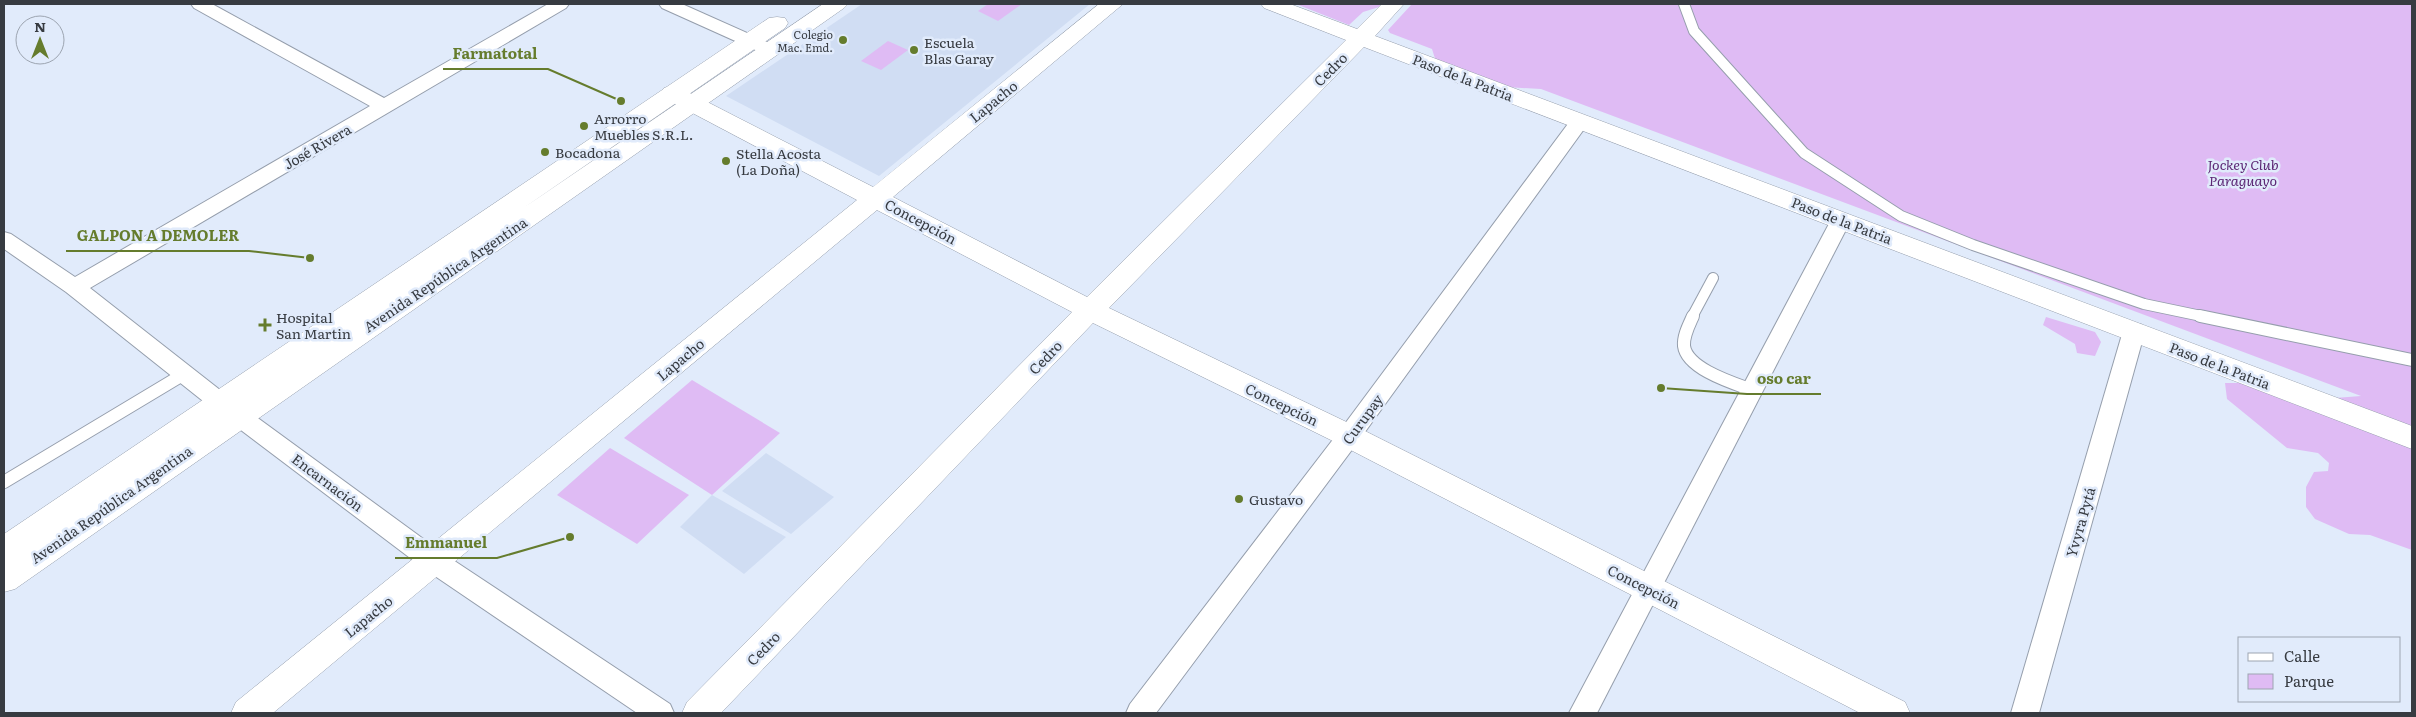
<svg xmlns="http://www.w3.org/2000/svg" width="2416" height="717" font-family="Literata,serif">
  <style>
    .built { fill: #d0ddf3 }
    .green { fill: #dfbbf4 }
    .lines { fill: none; stroke-linecap: round; stroke-linejoin: round }
    .lane-far1-casing { stroke: #959eac; stroke-width: 12 }
    .lane-casing { stroke: #959eac; stroke-width: 14 }
    .street-casing { stroke: #959eac; stroke-width: 2 }
    .secondary-casing { stroke: #959eac; stroke-width: 1 }
    .highway-casing { stroke: #959eac; stroke-width: 1 }
    .lane-far1 { stroke: #fff; stroke-width: 10 }
    .lane { stroke: #fff; stroke-width: 12 }
    .street { fill: #fff; fill-rule: evenodd }
    .secondary { fill: #fff; fill-rule: evenodd }
    .highway { fill: #fff; fill-rule: evenodd }
    .poi-dot { fill: #657c2d; stroke: #e1ebfb; stroke-width: 2 }
    .labels { text-anchor: middle; dominant-baseline: central; stroke-width: 5; stroke-linejoin: round; paint-order: stroke }
    .far-poi-label { font-size: 11px; fill: #373b41; stroke: #e1ebfb; text-anchor: end }
    .poi-label { font-size: 14px; fill: #373b41; stroke: #e1ebfb; text-anchor: start }
    .street-label { font-size: 14px; fill: #373b41; stroke: #e1ebfb }
    .park-label { font-size: 14px; font-style: italic; fill: #5c2775; stroke: #e1ebfb }
    .leader { fill: none; stroke: #657c2d; stroke-width: 2 }
    .callout-dot { fill: #657c2d; stroke: #e1ebfb; stroke-width: 2 }
    .callout-label { font-size: 15px; text-anchor: middle; font-weight: bold; fill: #657c2d; stroke: #e1ebfb; stroke-width: 5; stroke-linejoin: round; paint-order: stroke }
  </style>
  <rect width="100%" height="100%" fill="#e1ebfb"/>
  <!-- built -->
  <g class="built">
    <path d="M862,4h228l-211,172 -153,-80z"/>
    <path d="M766,453l68,44 -43,37 -69,-43z"/>
    <path d="M712,495l74,42 -42,37 -64,-47z"/>
  </g>
  <!-- green -->
  <g class="green">
    <path d="M988,4h34l-24,17 -20,-10z"/>
    <path d="M1296,4h93l-26,8 -14,13z"/>
    <path d="M1412,4h1000v546l-42,-15 -21,-1 -34,-15 -9,-12v-20l8,-15 14,-1 1,-8 -11,-10 -31,-5 -60,-49 -2,-16h22l49,18 65,-5 -820,-307 -35,-2 -68,-19 -6,-19 -42,-16 -2,-3z"/>
    <path d="M888,41l20,9 -27,20 -20,-9z"/>
    <path d="M2046,317l49,15 6,10 -6,14 -18,-3 -2,-9 -32,-19z"/>
    <path d="M692,380l88,53 -68,62 -88,-57z"/>
    <path d="M610,448l79,47 -52,49 -80,-49z"/>
  </g>
  <g class="lines">
    <!-- lane-far1 casing -->
    <g class="lane-far1-casing">
      <g id="lane-far1">
        <path d="M1684,4l10,27 110,122 97,63 72,29 171,59 62,13"/>
        <path d="M1692,317l21,-39"/>
      </g>
    </g>
    <!-- lane casing -->
    <g class="lane-casing">
      <g id="lane">
        <path d="M1693,316c-4,9 -10,20 -9,30 3,23 49,37 68,44"/>
        <path d="M2200,316l212,44"/>
        <path d="M4,482l180,-108"/>
      </g>
    </g>
    <!-- street casing -->
    <g class="street-casing">
      <g id="street">
        <path d="M191,4h21l172,94 164,-94h21l-3,4 -476,280 139,109 215,157 226,150 4,9h-37l-211,-143 -213,-161 -147,-117 -62,-43v-17l7,2 64,43 295,-171 -176,-98z"/>
        <path d="M659,4h23l92,41 3,4 -3,4h-12l-100,-45z"/>
        <path d="M1580,115l7,2 3,4 -3,4 -230,318 -201,270h-30l4,-9 211,-275 232,-312z"/>
        <path d="M1841,213l7,2 3,5 -254,493h-28l262,-493 3,-5z"/>
        <path d="M2134,323l8,2 3,6 -106,382h-28l112,-382 3,-6z"/>
      </g>
    </g>
    <!-- secondary casing -->
    <g class="secondary-casing">
      <path id="secondary" d="M1099,4h24l-230,193 194,100 259,-257 -82,-32 -3,-4h29l67,25 25,-25h22l-29,32 1037,390v23l-1048,-402 -255,261 250,120 546,274 5,11h-50l-521,-269 -246,-121 -372,390h-39l5,-11 385,-390 -195,-102 -604,503h-42l5,-11 621,-502 -193,-102 -3,-5 3,-5 8,-2 8,2 193,99z"/>
    </g>
    <!-- highway casing -->
    <g class="highway-casing">
      <path id="highway" d="M823,4h25l-4,4 -829,581 -11,3v-58l765,-516 8,-1 8,1 3,5 -3,5 -263,181z"/>
    </g>
    <!-- lane-far1 -->
    <use href="#lane-far1" class="lane-far1"/>
    <!-- lane -->
    <use href="#lane" class="lane"/>
    <!-- street -->
    <use href="#street" class="street"/>
    <!-- secondary -->
    <use href="#secondary" class="secondary"/>
    <!-- highway -->
    <use href="#highway" class="highway"/>
  </g>
  <!-- markers -->
  <g class="poi-dot">
    <circle cx="843" cy="40" r="5"/>
    <circle cx="914" cy="50" r="5"/>
    <circle cx="584" cy="126" r="5"/>
    <circle cx="545" cy="152" r="5"/>
    <circle cx="726" cy="161" r="5"/>
    <path d="M262.5 317.5h5v5h5v5h-5v5h-5v-5h-5v-5h5z"/>
    <circle cx="1239" cy="499" r="5"/>
  </g>
  <g class="labels">
    <!-- far-poi labels -->
    <g class="far-poi-label">
      <text x="833" y="34">Colegio<tspan x="833" dy="13">Mac. Emd.</tspan></text>
    </g>
    <!-- poi labels -->
    <g class="poi-label">
      <text x="924" y="42">Escuela<tspan x="924" dy="16">Blas Garay</tspan></text>
      <text x="594" y="118">Arrorro<tspan x="594" dy="16">Muebles S.R.L.</tspan></text>
      <text x="555" y="152">Bocadona</text>
      <text x="736" y="153">Stella Acosta<tspan x="736" dy="16">(La Doña)</tspan></text>
      <text x="276" y="317">Hospital<tspan x="276" dy="16">San Martin</tspan></text>
      <text x="1249" y="499">Gustavo</text>
    </g>
    <!-- street labels -->
    <g class="street-label">
      <text transform="translate(1330 69) rotate(-45)">Cedro</text>
      <text transform="translate(1463 77) rotate(21)">Paso de la Patria</text>
      <text transform="translate(993 101) rotate(-39)">Lapacho</text>
      <text transform="translate(317 146) rotate(-30)">José Rivera</text>
      <text transform="translate(1842 220) rotate(21)">Paso de la Patria</text>
      <text transform="translate(921 221) rotate(28)">Concepción</text>
      <text transform="translate(445 274) rotate(-34)">Avenida República Argentina</text>
      <text transform="translate(1045 357) rotate(-46)">Cedro</text>
      <text transform="translate(680 359) rotate(-40)">Lapacho</text>
      <text transform="translate(2220 365) rotate(21)">Paso de la Patria</text>
      <text transform="translate(1282 404) rotate(26)">Concepción</text>
      <text transform="translate(1362 419) rotate(-54)">Curupay</text>
      <text transform="translate(328 482) rotate(37)">Encarnación</text>
      <text transform="translate(111 504) rotate(-35)">Avenida República Argentina</text>
      <text transform="translate(2080 522) rotate(-74)">Yvyra Pytá</text>
      <text transform="translate(1644 586) rotate(27)">Concepción</text>
      <text transform="translate(368 616) rotate(-39)">Lapacho</text>
      <text transform="translate(763 648) rotate(-46)">Cedro</text>
    </g>
    <!-- park labels -->
    <g class="park-label">
      <text x="2243" y="164">Jockey Club<tspan x="2243" dy="16">Paraguayo</tspan></text>
    </g>
  </g>
  <!-- callouts -->
  <path class="leader" d="M621 101L548 69H443M310 258L249 251H66M1661 388L1747 394H1821M570 537L497 558H395"/>
  <g class="callout-dot">
    <circle cx="621" cy="101" r="5"/>
    <circle cx="310" cy="258" r="5"/>
    <circle cx="1661" cy="388" r="5"/>
    <circle cx="570" cy="537" r="5"/>
  </g>
  <g class="callout-label">
    <text x="495" y="59">Farmatotal</text>
    <text x="158" y="241">GALPON A DEMOLER</text>
    <text x="1784" y="384">oso car</text>
    <text x="446" y="548">Emmanuel</text>
  </g>
  <!-- border -->
  <rect width="2416" height="717" fill="none" stroke="#373b41" stroke-width="10"/>
  <!-- legend -->
  <rect x="2238" y="637" width="162" height="65" fill="#e1ebfb" stroke="#9da5b1"/>
  <rect x="2248" y="653" width="25" height="8" fill="#ffffff" stroke="#9da5b1"/>
  <text x="2284" y="662" font-size="15" fill="#373b41">Calle</text>
  <rect x="2248" y="674" width="25" height="15" fill="#dfbbf4" stroke="#9da5b1"/>
  <text x="2284" y="687" font-size="15" fill="#373b41">Parque</text>
  <!-- north arrow -->
  <g transform="translate(40 40)"><circle r="24" fill="#e1ebfb" stroke="#9da5b1"/>
  <path d="M0-4L9 19L0 12L-9 19Z" fill="#657c2d"/>
  <text y="-8" font-size="14" font-weight="bold" text-anchor="middle" fill="#373b41">N</text>
  </g>
</svg>
